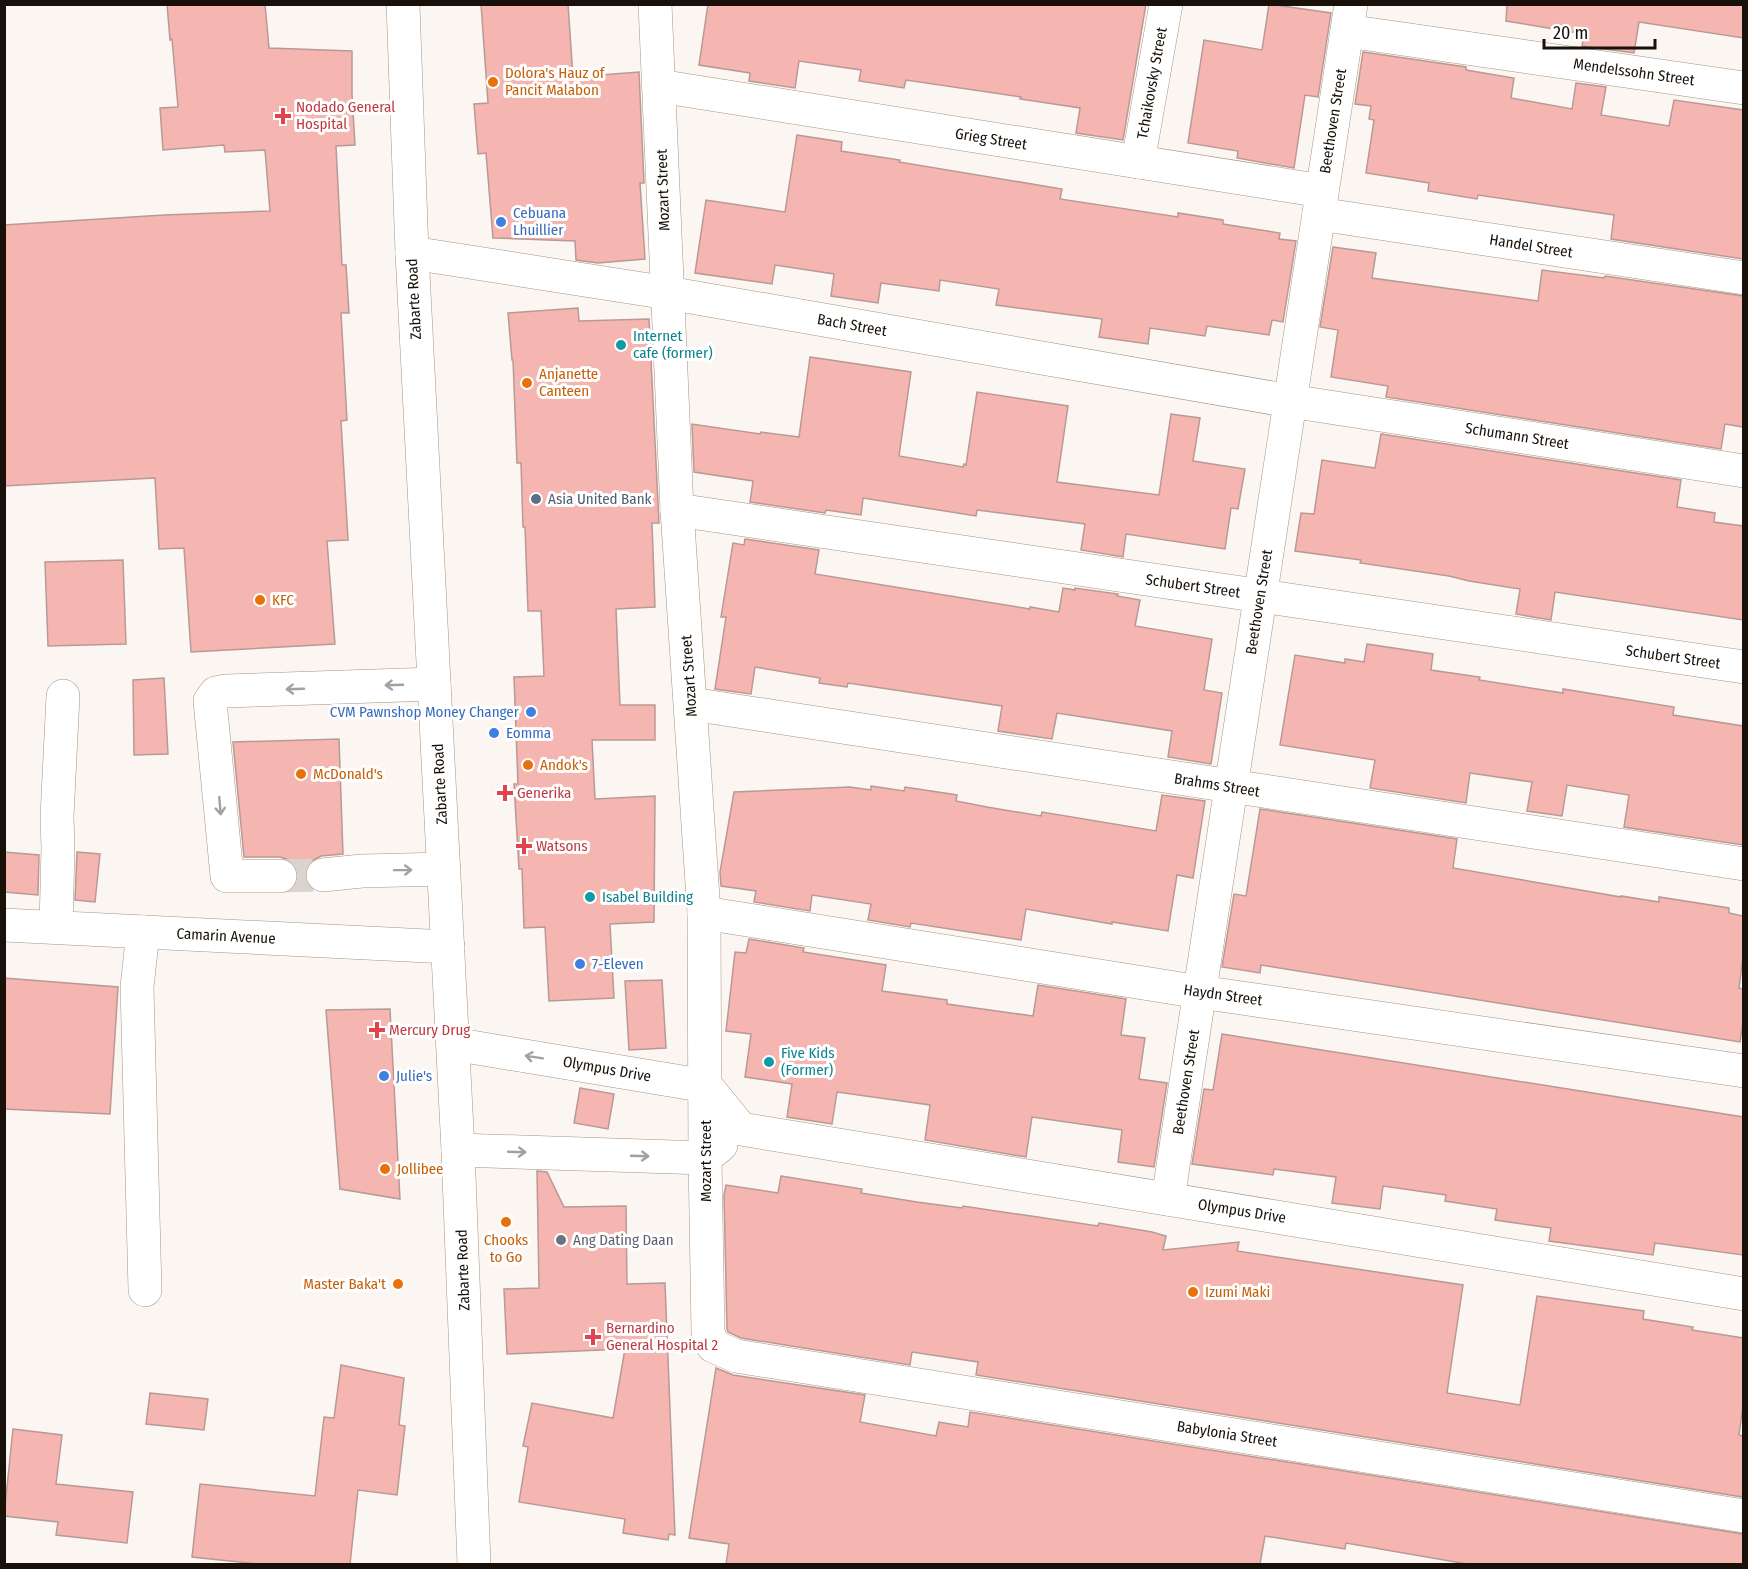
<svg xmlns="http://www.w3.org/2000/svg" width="1748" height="1569" font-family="'Fira Sans Condensed',sans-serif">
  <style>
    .building { fill: #f5b5b0; stroke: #b99995; stroke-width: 1.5 }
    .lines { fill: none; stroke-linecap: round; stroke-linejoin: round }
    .minor-tunnel { stroke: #dad4cf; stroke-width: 33; stroke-dasharray: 33 16; stroke-linecap: butt }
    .minor-casing { stroke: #a9937f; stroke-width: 34 }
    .major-casing { stroke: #a9937f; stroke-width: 34 }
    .minor { stroke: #fff; stroke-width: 33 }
    .major { stroke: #fff; stroke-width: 33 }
    .oneway { stroke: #a3a09d }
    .food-dot { fill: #e8710a; stroke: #fff; stroke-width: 2 }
    .health-dot { fill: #e0444e; stroke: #fff; stroke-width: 2 }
    .shop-dot { fill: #3f7fe0; stroke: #fff; stroke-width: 2 }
    .culture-dot { fill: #0f9aa8; stroke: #fff; stroke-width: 2 }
    .service-dot { fill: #5c6f8a; stroke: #fff; stroke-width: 2 }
    .worship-dot { fill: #6b7280; stroke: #fff; stroke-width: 2 }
    .labels { text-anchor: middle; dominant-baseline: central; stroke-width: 6; stroke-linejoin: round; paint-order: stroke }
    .street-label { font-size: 15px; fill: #191109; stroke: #fff }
    .food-label { font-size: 15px; fill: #c56008; stroke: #fff; text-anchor: start }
    .health-label { font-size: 15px; fill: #be3a42; stroke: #fff; text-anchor: start }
    .shop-label { font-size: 15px; fill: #366cbe; stroke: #fff; text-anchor: start }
    .culture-label { font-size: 15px; fill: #0d838f; stroke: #fff; text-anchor: start }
    .service-label { font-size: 15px; fill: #4e5e75; stroke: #fff; text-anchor: start }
    .worship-label { font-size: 15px; fill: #5b616d; stroke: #fff; text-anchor: start }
  </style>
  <rect width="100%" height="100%" fill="#fcf6f2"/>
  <!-- building -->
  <g class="building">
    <path d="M167,4h98l4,44 83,3v43l3,51 -19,1 6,119h4l3,48h-8l6,107 -6,1 7,119 -21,1 8,103 -144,8 -7,-104 -25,1 -4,-71 -151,8v-261l160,-10 106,-4 -5,-61 -40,2 -1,-7 -61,5 -3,-42 18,-1 -6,-68 -2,1z"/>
    <path d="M481,4h87l5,73 66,-5 5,111h-4l5,76 -47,4 -22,-3 -1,-19 -82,-3 -7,-85 -8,1 -4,-50 14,-1z"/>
    <path d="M708,4h438l-23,136 -47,-7 4,-25 -60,-9 1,-2 -115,-17 -2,8 -45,-7 2,-11 -62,-9 -4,27 -46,-7 1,-8 -51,-8z"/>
    <path d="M1269,4l62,9 -13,84 -13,-2 -11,73 -57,-10 1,-7 -50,-8 16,-103 58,10z"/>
    <path d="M1507,4h236v34l-104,-16 -5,31 -52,-7 2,-12 -78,-13z"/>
    <path d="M1363,52l103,15v3l48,8 -3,20 61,11 4,-26 30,4 -5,28 68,11 5,-26 69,10v149l-132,-20 3,-24 -136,-20 -1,4 -49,-8 1,-8 -63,-10 8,-53 -5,-1 2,-13 -16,-2z"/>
    <path d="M797,135l45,7 -1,9 59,9 -1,2 163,27 -2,10 118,18v-4l45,7v4l57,9 -1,6 17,2 -13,81 -11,-2 -3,15 -62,-9 -2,10 -55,-8 -2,16 -49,-7 3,-18 -106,-14 3,-16 -59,-9 -1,11 -58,-8 -3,20 -47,-7 3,-22 -59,-9 -3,19 -77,-11 11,-73 79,12z"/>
    <path d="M1333,247l43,6 -4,25 166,23 4,-31 62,8 1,-2 138,20v131l-18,-3 -4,25 -335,-52 2,-11 -57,-9 7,-47 -18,-3z"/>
    <path d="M578,308l1,13 70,-2 10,204h-7l3,84 -39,2 4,96h35v35h-63l3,59 60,-3 -1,126 -44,2 4,74 -65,3 -4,-74 -21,1 -2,-59h-3l-5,-85h4l-4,-107 30,-1 -3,-65h-13l-3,-84h-2l-2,-64h-4l-4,-103h-1l-4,-47z"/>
    <path d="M810,357l101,15 -12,84 64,11 1,-3 2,1 11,-73 91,14 -11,76 102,13 12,-81 29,4 -7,43 52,8 -7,40 -7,-1 -6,41 -99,-15 -3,23 -42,-7 4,-26 -108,-14 -1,6 -113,-18 -2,17 -35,-5 -1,3 -75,-11 3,-21 -59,-9 -2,-48 68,10 1,-2 38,5z"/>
    <path d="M1381,434l300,46 -4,27 38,6 -1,9 29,4v94l-188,-28 -4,28 -12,-2 -23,-4 4,-25 -51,-8 -20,-5 -89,-13 1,-3 -66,-9 6,-38 13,1 8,-54 53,8z"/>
    <path d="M745,539l74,11 -4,24 215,35v-2l29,5 4,-24 12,2v-2l43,6 -1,2 23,4 -5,26 77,13 -8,51 18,3 -11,71 -43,-7 4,-26 -115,-18 -5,26 -54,-8 4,-25 -154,-23 -1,4 -28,-4 1,-5 -65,-11 -4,27 -36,-5 11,-72h-5l12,-74 11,2z"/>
    <path d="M123,560l3,84 -78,2 -3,-84z"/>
    <path d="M1367,644l66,10 -2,16 49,7 -1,3 84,13v-4l111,18 -1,8 70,11v119l-119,-18 5,-32 -62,-10 -5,31 -35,-5 5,-29 -62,-9 -4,30 -96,-15 5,-28 -95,-15 15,-90 50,8v-4l19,3z"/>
    <path d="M164,678l4,76 -34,1 -1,-75z"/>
    <path d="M339,739l4,115 -22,2 -8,4 -7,7 -2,9 5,11 -13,-1 3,-9 -3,-10 -7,-7 -9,-3h-36l-11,-115z"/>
    <path d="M871,786l33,5 1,-4 52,8 -1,6 31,6 54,9 1,-4 114,19 6,-36 43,6 -12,77 -16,-3 -9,56 -56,-9v2l-86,-15 -5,31 -110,-17 -1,4 -42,-7 3,-16 -59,-9 -2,16 -56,-9 2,-11 -35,-5 -1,-14 14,-80 116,-5 21,3z"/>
    <path d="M1260,809l197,30 -4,29 168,29v-1l38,6v-5l70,11v5l14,3v41l-4,31 4,1v33l-3,20 -479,-77 -1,8 -38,-6 12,-73 12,2z"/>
    <path d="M4,852l35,3 -1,40 -34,-3z"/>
    <path d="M77,852l23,2 -5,48 -20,-2z"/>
    <path d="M749,939l55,9 -1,4 83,13 -4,26 65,9v4l86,12 5,-31 88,14 -5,36 24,3 -6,41 28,4 -13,84 -36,-5 4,-32 -90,-13 -6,40 -101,-17 5,-35 -93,-13 -5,32 -45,-7 5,-33 -47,-7 6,-43 -25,-3 9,-79 11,1z"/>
    <path d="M4,978l114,9 -8,127 -106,-5z"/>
    <path d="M662,980l4,68 -37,2 -4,-69z"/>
    <path d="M390,1009l10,190 -60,-10 -14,-179z"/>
    <path d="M1222,1034l521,83v138l-88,-12 -2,12 -104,-14 2,-13 -56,-8 2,-11 -52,-8 1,-6 -63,-9 -3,23 -48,-6 4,-26 -62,-8 -1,6 -81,-11 12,-75 9,1z"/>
    <path d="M580,1088l34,6 -6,35 -34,-6z"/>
    <path d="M537,1171l10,1 17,35 62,-1 1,78 38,-1 10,252 -6,-1 -1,6 -45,-7 2,-14 -106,-17 9,-55 -5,-1 9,-43 81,15 12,-69 -118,5 -3,-65 35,-1z"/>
    <path d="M781,1176l81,13 -1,4 56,9 45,6 1,-2 135,20 1,-3 53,9 14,4 -3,14 76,-8 -2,9 226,34 -16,108 73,12 17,-109 107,15 -1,8 50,8 -1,3 51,8v68l-4,29 4,1v61l-767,-122 2,-13 -66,-10 -2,13 -169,-27 -13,-6 -1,-3 -3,-134 2,-10 52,8z"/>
    <path d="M341,1365l63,13 -5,47 6,1 -8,69 -39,-5 -8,74h-91l-67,-7 8,-73 115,12 9,-79 10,1z"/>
    <path d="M716,1368l17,7 132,20 -5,27 76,14 3,-14 29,5 2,-15 773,122v30h-276l-121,-21 -1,6 -80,-13 -5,28h-534l3,-20 -40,-6z"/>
    <path d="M150,1393l58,6 -4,31 -58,-6z"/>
    <path d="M13,1429l49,6 -6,49 77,8 -6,51 -71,-8 2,-13 -54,-6z"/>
  </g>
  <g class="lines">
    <!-- minor-tunnel -->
    <path class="minor-tunnel" d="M280,876l43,-1"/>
    <!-- minor casing -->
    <g class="minor-casing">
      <g id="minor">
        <path d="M655,4l22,506 27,403 1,245 3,174 5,14 23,10 1008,160"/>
        <path d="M1347,31l397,57"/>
        <path d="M659,86l663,105"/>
        <path d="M1138,162l28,-158"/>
        <path d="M1319,214l425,64"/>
        <path d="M412,253l256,40 622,108 454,70"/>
        <path d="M677,510l1067,157"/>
        <path d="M691,704l1053,160"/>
        <path d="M323,875l39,-4 82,-2"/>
        <path d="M280,876h-53l-17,-175 6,-8 10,-2 208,-7"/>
        <path d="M704,913l496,79 544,79"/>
        <path d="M4,925l444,22"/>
        <path d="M56,927l2,-79 -1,-31 6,-121"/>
        <path d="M143,932l-6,55 8,303"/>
        <path d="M453,1044l253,42 35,43 1003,165"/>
        <path d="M458,1150l247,8 16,-13"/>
        <path d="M1168,1199l183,-1195"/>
      </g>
    </g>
    <!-- major casing -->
    <g class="major-casing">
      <path id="major" d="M403,4l9,249 46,897 16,414"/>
    </g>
    <!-- minor -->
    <use href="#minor" class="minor"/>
    <!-- major -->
    <use href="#major" class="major"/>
  </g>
  <!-- one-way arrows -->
  <defs><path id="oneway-shaft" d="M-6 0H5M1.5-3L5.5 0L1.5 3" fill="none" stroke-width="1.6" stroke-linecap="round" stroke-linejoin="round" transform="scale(1.5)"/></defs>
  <g class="oneway">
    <use href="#oneway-shaft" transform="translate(394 685) rotate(178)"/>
    <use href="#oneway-shaft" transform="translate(295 689) rotate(178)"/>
    <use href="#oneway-shaft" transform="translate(220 806) rotate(85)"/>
    <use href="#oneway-shaft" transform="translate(403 870) rotate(-1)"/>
    <use href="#oneway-shaft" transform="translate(534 1057) rotate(-171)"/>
    <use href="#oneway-shaft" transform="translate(517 1152) rotate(2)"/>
    <use href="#oneway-shaft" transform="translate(640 1156) rotate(2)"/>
  </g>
  <!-- markers -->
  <g class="food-dot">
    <circle cx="493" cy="82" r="6"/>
    <circle cx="527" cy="383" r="6"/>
    <circle cx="260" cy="600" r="6"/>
    <circle cx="528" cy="765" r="6"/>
    <circle cx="301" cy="774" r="6"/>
    <circle cx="385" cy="1169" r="6"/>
    <circle cx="506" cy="1222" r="6"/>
    <circle cx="398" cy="1284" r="6"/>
    <circle cx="1193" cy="1292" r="6"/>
  </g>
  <g class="health-dot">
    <path d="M280 107h6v6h6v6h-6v6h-6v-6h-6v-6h6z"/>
    <path d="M502 784h6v6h6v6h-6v6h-6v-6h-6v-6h6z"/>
    <path d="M521 837h6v6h6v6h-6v6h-6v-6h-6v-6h6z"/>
    <path d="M374 1021h6v6h6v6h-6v6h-6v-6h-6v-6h6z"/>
    <path d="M590 1328h6v6h6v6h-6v6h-6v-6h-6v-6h6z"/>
  </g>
  <g class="shop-dot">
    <circle cx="501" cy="222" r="6"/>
    <circle cx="531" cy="712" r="6"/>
    <circle cx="494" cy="733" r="6"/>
    <circle cx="580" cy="964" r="6"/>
    <circle cx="384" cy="1076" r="6"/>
  </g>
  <g class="culture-dot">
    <circle cx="621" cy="345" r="6"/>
    <circle cx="590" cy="897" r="6"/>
    <circle cx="769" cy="1062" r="6"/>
  </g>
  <circle class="service-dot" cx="536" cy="499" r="6"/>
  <circle class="worship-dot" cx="561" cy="1240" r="6"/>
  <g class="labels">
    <!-- street labels -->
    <g class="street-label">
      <text transform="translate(1634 72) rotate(8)">Mendelssohn Street</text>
      <text transform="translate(1152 83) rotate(-80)">Tchaikovsky Street</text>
      <text transform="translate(1333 121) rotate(-81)">Beethoven Street</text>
      <text transform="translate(991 139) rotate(9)">Grieg Street</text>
      <text transform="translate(663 190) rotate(-92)">Mozart Street</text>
      <text transform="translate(1531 246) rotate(9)">Handel Street</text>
      <text transform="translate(414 299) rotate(-93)">Zabarte Road</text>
      <text transform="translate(852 325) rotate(10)">Bach Street</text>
      <text transform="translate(1517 436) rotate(9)">Schumann Street</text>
      <text transform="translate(1193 586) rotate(8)">Schubert Street</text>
      <text transform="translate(1259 602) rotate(-81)">Beethoven Street</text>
      <text transform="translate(1673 657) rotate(8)">Schubert Street</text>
      <text transform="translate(689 676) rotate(-94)">Mozart Street</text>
      <text transform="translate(440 784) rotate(-93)">Zabarte Road</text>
      <text transform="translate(1217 785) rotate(9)">Brahms Street</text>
      <text transform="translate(226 936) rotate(3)">Camarin Avenue</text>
      <text transform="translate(1223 995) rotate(8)">Haydn Street</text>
      <text transform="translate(607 1069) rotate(10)">Olympus Drive</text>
      <text transform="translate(1186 1082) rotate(-81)">Beethoven Street</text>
      <text transform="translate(706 1161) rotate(-90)">Mozart Street</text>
      <text transform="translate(1242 1211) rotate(9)">Olympus Drive</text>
      <text transform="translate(463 1270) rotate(-92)">Zabarte Road</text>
      <text transform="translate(1227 1434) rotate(9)">Babylonia Street</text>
    </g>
    <!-- food labels -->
    <g class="food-label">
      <text x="505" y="73">Dolora's Hauz of<tspan x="505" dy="17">Pancit Malabon</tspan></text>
      <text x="539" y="374">Anjanette<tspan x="539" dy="17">Canteen</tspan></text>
      <text x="272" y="600">KFC</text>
      <text x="540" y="765">Andok's</text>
      <text x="313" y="774">McDonald's</text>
      <text x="397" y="1169">Jollibee</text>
      <text x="506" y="1240" text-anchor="middle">Chooks<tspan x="506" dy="17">to Go</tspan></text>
      <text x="386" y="1284" text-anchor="end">Master Baka't</text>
      <text x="1205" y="1292">Izumi Maki</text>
    </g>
    <!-- health labels -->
    <g class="health-label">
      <text x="296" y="107">Nodado General<tspan x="296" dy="17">Hospital</tspan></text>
      <text x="517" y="793">Generika</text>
      <text x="536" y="846">Watsons</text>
      <text x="389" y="1030">Mercury Drug</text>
      <text x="606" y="1328">Bernardino<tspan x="606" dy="17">General Hospital 2</tspan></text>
    </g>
    <!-- shop labels -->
    <g class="shop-label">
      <text x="513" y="213">Cebuana<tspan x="513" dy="17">Lhuillier</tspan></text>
      <text x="519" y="712" text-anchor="end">CVM Pawnshop Money Changer</text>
      <text x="506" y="733">Eomma</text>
      <text x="592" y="964">7-Eleven</text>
      <text x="396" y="1076">Julie's</text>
    </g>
    <!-- culture labels -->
    <g class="culture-label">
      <text x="633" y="336">Internet<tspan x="633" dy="17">cafe (former)</tspan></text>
      <text x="602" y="897">Isabel Building</text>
      <text x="781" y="1053">Five Kids<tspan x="781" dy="17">(Former)</tspan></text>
    </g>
    <!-- service labels -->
    <g class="service-label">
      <text x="548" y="499">Asia United Bank</text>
    </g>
    <!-- worship labels -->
    <g class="worship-label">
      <text x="573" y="1240">Ang Dating Daan</text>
    </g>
  </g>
  <!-- border -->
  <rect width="1748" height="1569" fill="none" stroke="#191109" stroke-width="12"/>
  <!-- scale -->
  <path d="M1544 39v9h111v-9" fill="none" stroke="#191109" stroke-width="3"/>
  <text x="1553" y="39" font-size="18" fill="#191109" stroke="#ffffff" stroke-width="4.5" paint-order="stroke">20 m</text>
</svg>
